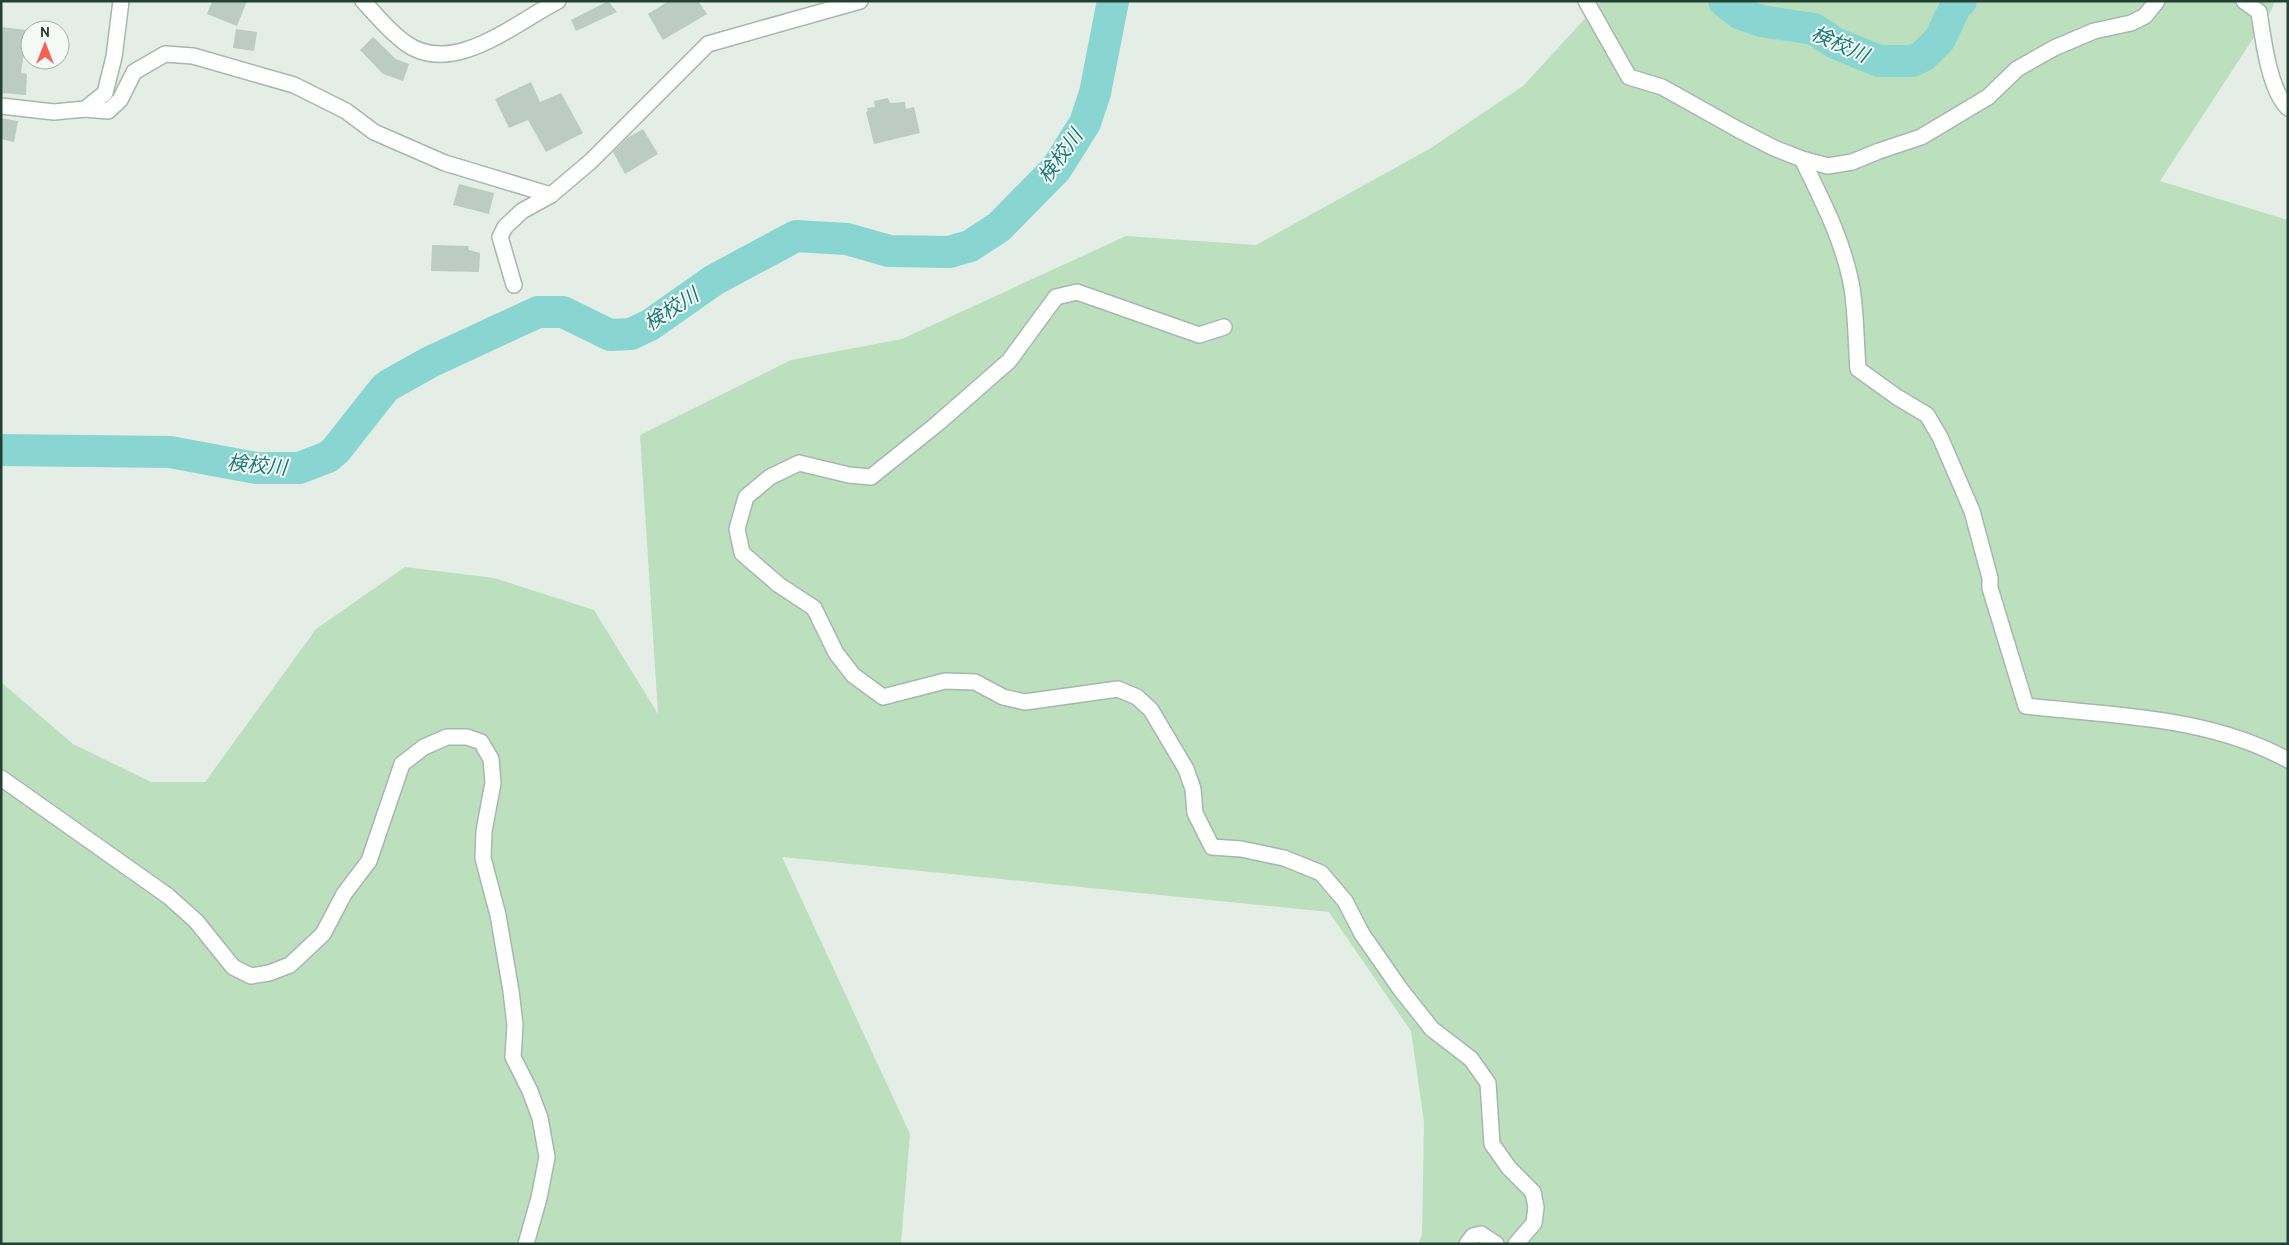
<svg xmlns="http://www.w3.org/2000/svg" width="2289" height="1245" font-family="Cabin,'Noto Sans JP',sans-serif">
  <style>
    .green { fill: #bce0be }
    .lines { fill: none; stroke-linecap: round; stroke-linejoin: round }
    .river { stroke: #89d5d2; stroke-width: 32 }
    .building { fill: #bcccc2 }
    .minor-casing { stroke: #a6b7ad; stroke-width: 18 }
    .tertiary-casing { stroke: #a6b7ad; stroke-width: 18 }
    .minor { stroke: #fff; stroke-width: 15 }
    .tertiary { stroke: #fff; stroke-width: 15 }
    .labels { text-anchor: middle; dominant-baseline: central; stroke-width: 4; stroke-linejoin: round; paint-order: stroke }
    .water-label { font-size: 20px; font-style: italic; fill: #187a78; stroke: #f5faf6 }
  </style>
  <rect width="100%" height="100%" fill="#e4eee7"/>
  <!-- green -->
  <path class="green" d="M1601,1h674l-4,10 -111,170 128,39v1024h-870l4,-9 2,-113 -13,-91 -82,-119 -547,-55 128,277 -9,110h-900v-562l72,62 78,38h54l111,-153 89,-62 89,11 100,32 64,104 -18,-279 151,-75 111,-21 224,-103 130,9 175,-97 92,-62z"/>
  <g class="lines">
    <!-- river -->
    <g class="river">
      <path d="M1724,1l17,13 20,7 53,8 21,14 44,18h33l11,-5 17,-17 16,-34 5,-4"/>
      <path d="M1,450l169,2 86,16h43l29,-11 8,-7 48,-61 5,-4 41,-23 108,-50h25l47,23 21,-1 19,-9 64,-45 82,-44 51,3 42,12 60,1 21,-6 29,-19 57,-58 29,-46 10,-30 18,-92"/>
    </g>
  </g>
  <!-- building -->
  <g class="building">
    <path d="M212,1h35l-10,25 -30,-12z"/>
    <path d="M608,1l9,11 -41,19 -5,-11z"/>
    <path d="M669,1h29l9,13 -44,26 -15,-26z"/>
    <path d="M1,27l26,3 -6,43 6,1 -1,21 -25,-2z"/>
    <path d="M236,29l21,3 -3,19 -21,-3z"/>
    <path d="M373,37l23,22 13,5 -6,17 -20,-7 -23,-24z"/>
    <path d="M531,82l9,20 21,-9 22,40 -37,19 -18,-32 -19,8 -14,-29z"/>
    <path d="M888,98l2,5 15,-1 1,7 8,-2 6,26 -46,11 -8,-32 2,-1 -1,-3 8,-1 -1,-6z"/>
    <path d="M1,118l17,3 -4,21 -13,-3z"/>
    <path d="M643,129l15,25 -33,20 -12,-22 14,-14z"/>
    <path d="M459,184l35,9 -5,21 -36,-9z"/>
    <path d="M432,245l36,1 1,4 11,3 -1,19 -48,-1z"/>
  </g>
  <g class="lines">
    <!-- minor casing -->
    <g class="minor-casing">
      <g id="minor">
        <path d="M1586,1l43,76 33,10 77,43 35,18 28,11c20,41 42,83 50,129 4,26 4,54 6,81l39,28 30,18 13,22 32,74 18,67v10l36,118c88,10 182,10 262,54"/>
        <path d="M2244,1l15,11c4,26 10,78 29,96"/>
        <path d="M85,109l23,2 12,-11 14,-28 31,-18 28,2 101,29 52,26 28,21 71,31 106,32"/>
        <path d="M1802,159l26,7 24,-4 27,-11 42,-14 67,-40 29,-28 37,-21 40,-17 37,-8 14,-7 12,-15"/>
        <path d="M514,285l-14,-48 5,-10 17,-16 29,-16 40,-34 117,-117 152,-43"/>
        <path d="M1224,327l-25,8 -122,-43 -21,5 -47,64 -72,63 -66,53 -22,-2 -50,-12 -29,14 -24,20 -9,32 5,24 37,32 35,23 22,45 17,22 30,22 62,-16 30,1 28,15 22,5 93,-13 19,8 14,13 35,59 7,20 2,24 17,34 29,2 43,9 37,15 24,28 17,33 39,56 31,39 39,30 17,24 4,61 17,24 24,24 3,15 -2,16 -18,21"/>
        <path d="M1,778l167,118 28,25 37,46 18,9 18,-3 21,-8 33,-31 21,-40 25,-33 33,-97 22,-17 23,-10h20l14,5 10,17 2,24 -9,48 -1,27 15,57 13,76 4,34 -2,32 17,34 10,27 7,39 -8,41 -13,46"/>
        <path d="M1467,1244l6,-8 8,-2 15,10"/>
      </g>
    </g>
    <!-- tertiary casing -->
    <g class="tertiary-casing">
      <g id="tertiary">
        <path d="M363,1c13,14 26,30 41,41 48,37 112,-20 154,-41"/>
        <path d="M1,106l53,6 31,-3 20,-16 9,-36 7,-56"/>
      </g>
    </g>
    <!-- minor -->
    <use href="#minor" class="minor"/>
    <!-- tertiary -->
    <use href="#tertiary" class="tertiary"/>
  </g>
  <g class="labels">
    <!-- water labels -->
    <g class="water-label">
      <text transform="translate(1840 44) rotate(24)">検校川</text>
      <text transform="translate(1060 156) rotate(-54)">検校川</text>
      <text transform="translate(671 309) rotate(-33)">検校川</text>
      <text transform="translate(257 465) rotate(5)">検校川</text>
    </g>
  </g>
  <!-- border -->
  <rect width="2289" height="1245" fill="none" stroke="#224132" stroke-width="5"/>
  <!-- north arrow -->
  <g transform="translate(45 45)"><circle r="24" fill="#f5faf6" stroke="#a1b0a8"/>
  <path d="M0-4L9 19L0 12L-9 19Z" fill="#f95e57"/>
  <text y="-8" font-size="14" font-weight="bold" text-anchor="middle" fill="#224132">N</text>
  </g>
</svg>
